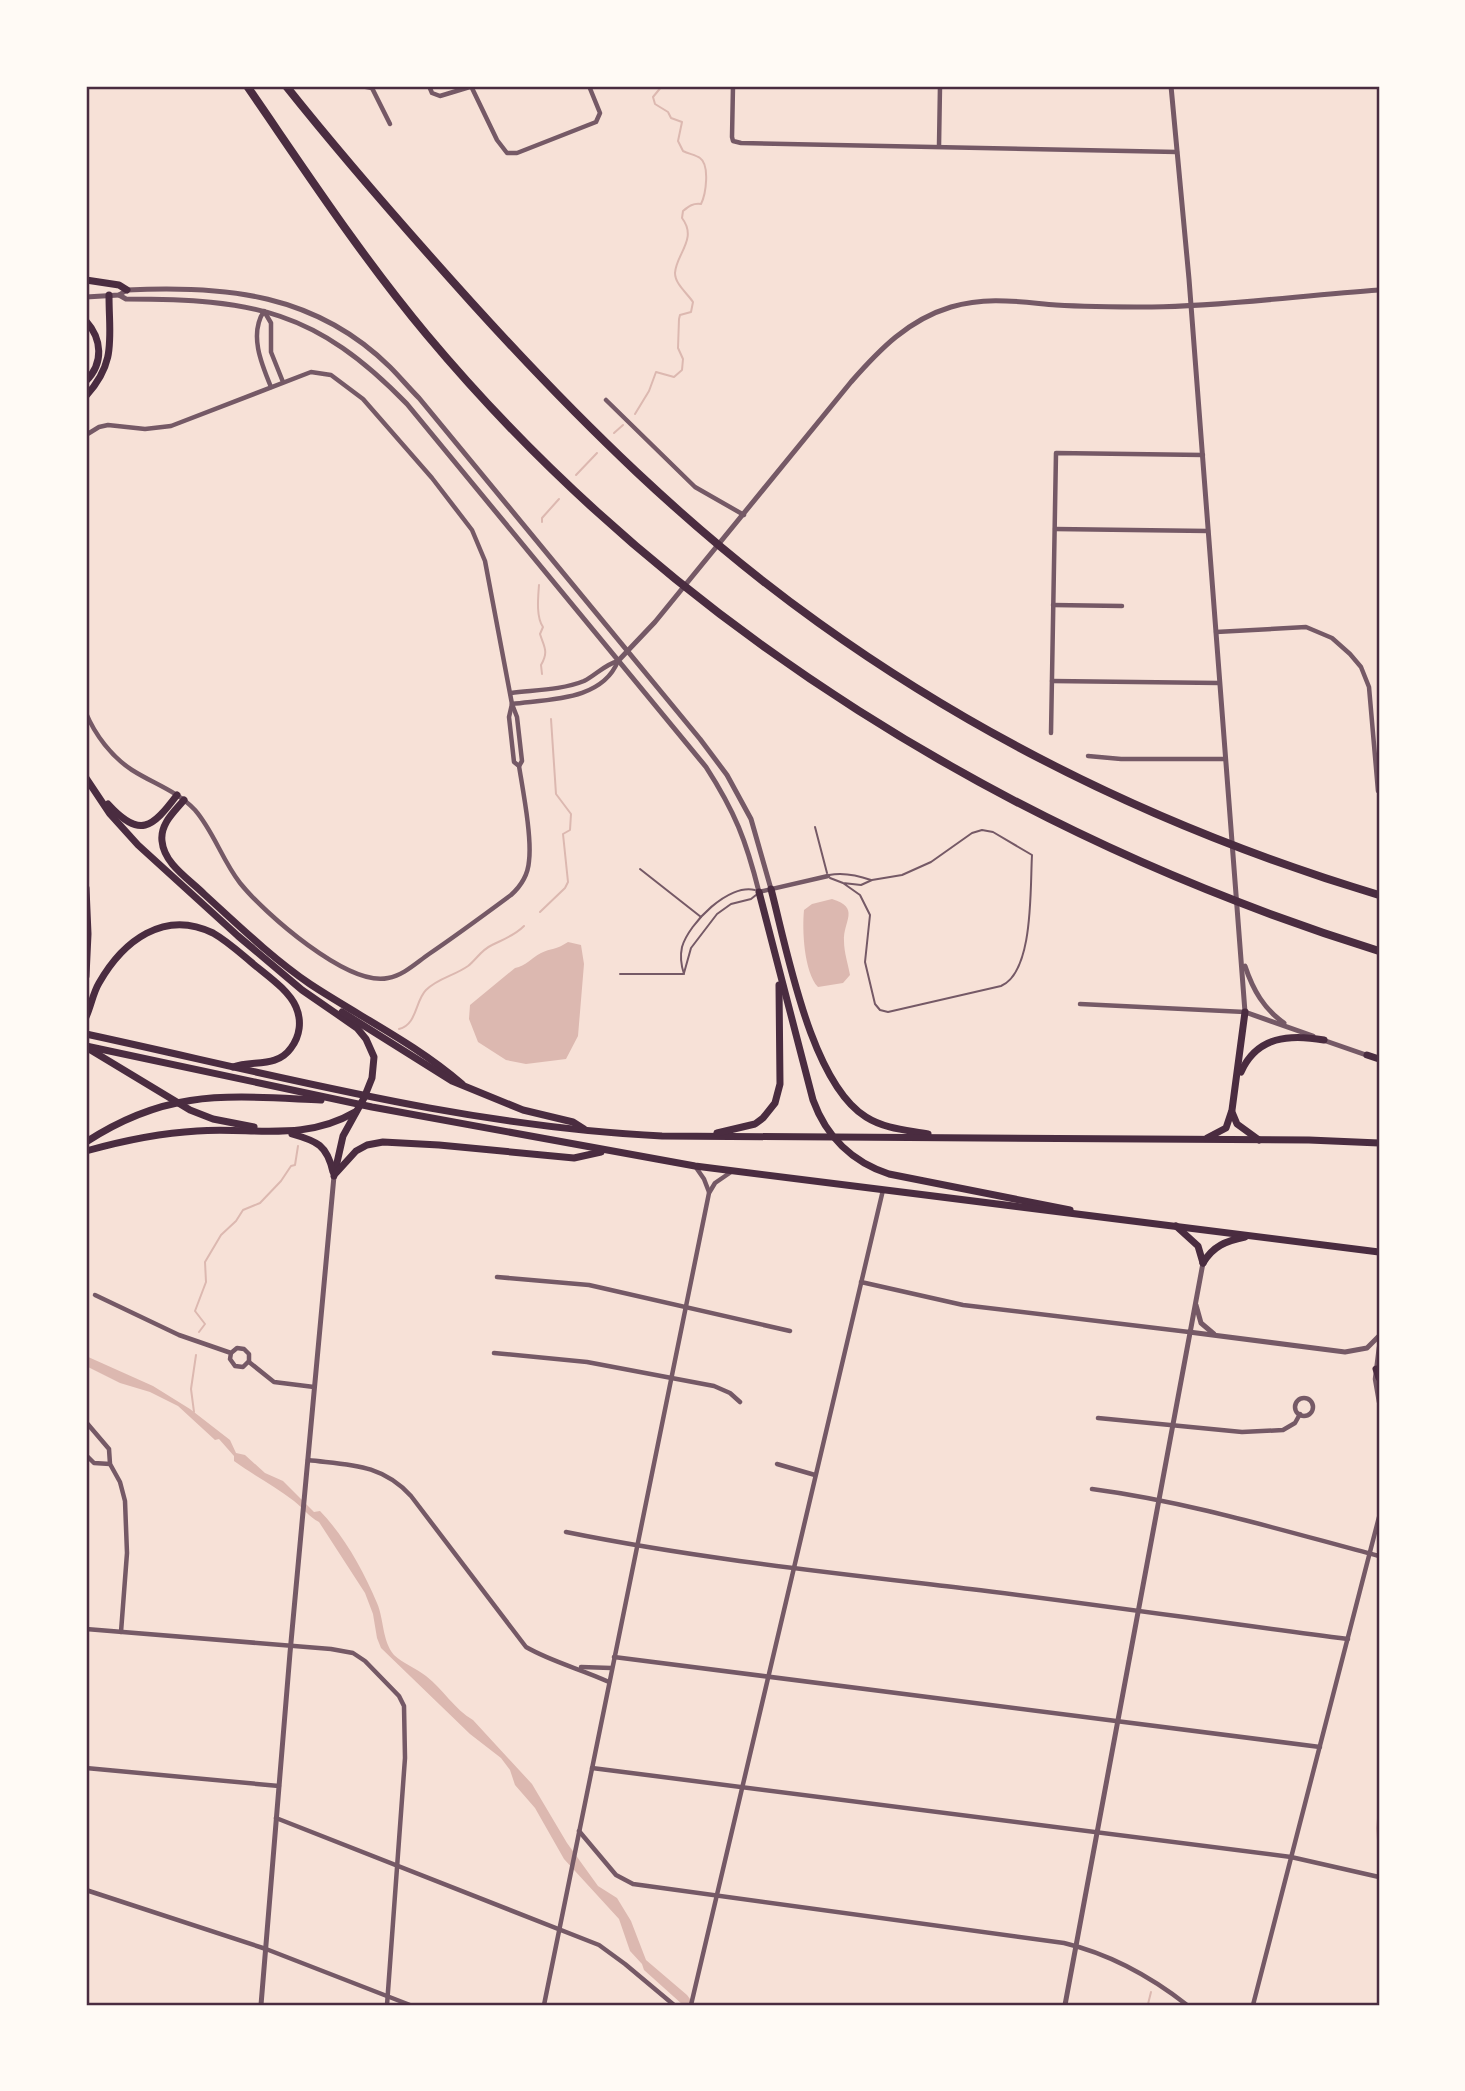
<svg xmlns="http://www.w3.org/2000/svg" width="1465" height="2091" font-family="'Source Serif 4',serif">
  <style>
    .water { fill: #dcb8b0 }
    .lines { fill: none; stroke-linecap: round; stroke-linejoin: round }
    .stream { stroke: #dcb8b0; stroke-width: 2 }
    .service { stroke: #755966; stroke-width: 2 }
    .minor { stroke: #755966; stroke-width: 4.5 }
    .tertiary { stroke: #755966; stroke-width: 5 }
    .trunk { stroke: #4a2c40; stroke-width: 7 }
    .motorway { stroke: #4a2c40; stroke-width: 8 }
    .neatline { fill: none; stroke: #4a2c40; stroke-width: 2.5 }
  </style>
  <rect width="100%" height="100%" fill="#f7e1d7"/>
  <!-- water -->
  <g class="water">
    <path d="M832,899c29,9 11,22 12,42 0,11 4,23 6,34l-7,8 -25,4c-14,-15 -16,-57 -14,-77l8,-6z"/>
    <path d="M568,942l13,3 3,19 -6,72 -12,23 -40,5 -20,-4 -28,-18 -9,-23 1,-14 45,-37c11,-2 16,-10 26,-15 10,-5 15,-3 27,-11z"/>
    <path d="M86,1356l67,30 37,23 40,31 6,13 9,2 20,18 18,8 31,31 6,-1c25,26 43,59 57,92 7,16 5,38 17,52 8,8 22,13 32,21 17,13 29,34 47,44l59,64 35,59 31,43 19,12 14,23 15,39 41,35 6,8 7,2h-17l-39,-35 -2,-6 -12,-13 -11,-32 -55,-60 -29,-51 -20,-23 -5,-15 -9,-12 -31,-24 -89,-86 -4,-10 -4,-24 -8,-21 -46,-71c-10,-5 -16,-14 -25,-21 -19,-15 -41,-26 -60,-40v-5l-15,-17 -4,1 -37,-34 -28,-14 -30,-9 -34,-17z"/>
  </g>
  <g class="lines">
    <!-- stream -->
    <g class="stream">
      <path d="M635,414l14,-23 7,-19 18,5 8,-7 1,-11 -5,-11 1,-29 1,-4 11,-3 2,-10c-6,-9 -18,-18 -18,-29 1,-19 23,-34 7,-55l1,-7c6,-5 10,-8 18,-7 5,-10 9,-39 -1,-46 -4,-3 -11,-4 -17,-7l-5,-10 4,-19 -11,-4 -3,-6 -13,-8 -2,-7 9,-11"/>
      <path d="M614,433l9,-8"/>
      <path d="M576,475l21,-22"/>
      <path d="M542,522v-4l17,-19"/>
      <path d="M539,585c-1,13 -3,32 4,42l-3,7c4,13 9,17 1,31l1,9"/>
      <path d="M540,912l25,-24 3,-6 -5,-48 7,-4 1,-16 -15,-20 -5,-75"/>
      <path d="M399,1029c18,-4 16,-28 27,-39 12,-12 28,-14 42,-24 8,-6 13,-16 24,-21 12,-6 22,-9 32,-19"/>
      <path d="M199,1332l6,-8 -10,-13 11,-29 -1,-20 16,-27 15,-14 7,-11 17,-7 21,-22 10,-15 4,-1 3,-19"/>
      <path d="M194,1412l-3,-23 5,-34"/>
      <path d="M1379,1808l-2,20 2,24"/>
      <path d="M1148,2004l3,-12"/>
    </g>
    <!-- service -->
    <g class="service">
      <path d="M815,827l12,46"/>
      <path d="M640,869l61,48"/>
      <path d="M829,875c15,-3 28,0 42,5"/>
      <path d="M830,878l13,5 18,2 11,-5 30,-5 29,-13 41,-29 10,-3 11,2 39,23c-2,33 2,117 -31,131l-113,26 -8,-2 -5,-6 -10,-42 5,-47 -10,-20 -17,-12"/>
      <path d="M684,973l7,-25 26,-34 14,-10 20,-5 5,-4"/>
      <path d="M620,974h63"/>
      <path d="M684,974c-3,-9 -4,-18 -2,-27 7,-24 47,-64 73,-57"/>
    </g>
    <!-- minor -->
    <g class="minor">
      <path d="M361,86l11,2"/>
      <path d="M429,86l3,7 8,3 33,-10"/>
      <path d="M471,86l26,54 10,13h10l79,-31 4,-9 -11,-27"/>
      <path d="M733,86l-1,51 1,4 8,2 436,9"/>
      <path d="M372,88l18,36"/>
      <path d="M939,146l1,-60"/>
      <path d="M271,387c-10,-24 -22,-53 -7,-76l7,12v29l12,30"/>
      <path d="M606,400l89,87 49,28"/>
      <path d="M86,435l13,-8 9,-2 37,4 26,-3 140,-54 20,3 32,24 69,79 40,52 13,31 27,143 5,13 5,44 -3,5c4,25 13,71 10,95 -1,14 -8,25 -18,34 -27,20 -54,40 -82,59 -13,9 -25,21 -41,24 -40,9 -124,-65 -148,-95 -18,-23 -26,-51 -45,-73 -18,-19 -41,-26 -63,-40 -20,-13 -37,-35 -46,-57"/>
      <path d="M1055,529l153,2"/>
      <path d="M1053,605l69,1"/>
      <path d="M1216,632l90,-5 26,11 18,16 11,13 8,20 9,104"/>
      <path d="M1052,681l167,2"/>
      <path d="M511,693c23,-3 51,-3 73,-12 12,-6 20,-16 34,-20"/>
      <path d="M512,704c37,-5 90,-3 106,-43"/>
      <path d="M512,704l-3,13 5,45 5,4"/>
      <path d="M1051,733l5,-280 147,2"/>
      <path d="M1088,756l33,3h104"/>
      <path d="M759,892l69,-16"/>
      <path d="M1080,1004l165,8"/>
      <path d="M695,1166l9,13 5,13"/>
      <path d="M497,1277l92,8 201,46"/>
      <path d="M861,1282l102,23 226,27"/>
      <path d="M95,1295l84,40 52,18 6,-5 7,1 5,5v7l-6,6 -8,-1 -5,-7 1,-6"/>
      <path d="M1379,1347l-4,32 4,23"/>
      <path d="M494,1353l93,9 127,24 16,7 10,9"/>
      <path d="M249,1362l25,20 40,5"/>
      <circle cx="1304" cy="1407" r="9"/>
      <path d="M1098,1418l144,14 41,-2 12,-7 5,-9"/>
      <path d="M86,1422l23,27 1,15 10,18 5,19 2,52 -6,79"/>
      <path d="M86,1455l8,8 16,1"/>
      <path d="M308,1460c40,5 73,3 103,36l115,151c26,15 55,22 83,35"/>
      <path d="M777,1464l38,11"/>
      <path d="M1092,1489c98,13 192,42 287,67"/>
      <path d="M566,1532c133,27 269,41 404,57 126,15 252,34 378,50"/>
      <path d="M86,1629l245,20 22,4 12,8 34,35 5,10 1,52 -18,247"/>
      <path d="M614,1657l706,90"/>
      <path d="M581,1667l30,1"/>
      <path d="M86,1768l193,18"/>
      <path d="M592,1768l699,89 88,20"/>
      <path d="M276,1818l323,127 26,19 49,41"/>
      <path d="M579,1831l37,44 17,9 431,59c46,11 86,33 123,62"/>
      <path d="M86,1890l180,59 144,56"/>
      <path d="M544,2005l165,-812 6,-10 16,-11"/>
      <path d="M691,2005l192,-815"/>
      <path d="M1253,2005l126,-488"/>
    </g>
    <!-- tertiary -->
    <g class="tertiary">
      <path d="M1171,86l18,193 56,733 68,24"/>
      <path d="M119,295l7,4c127,0 190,11 281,105l299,363c29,45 40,73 53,125"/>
      <path d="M86,297l33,-2 8,-5c99,-5 189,4 263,77 10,10 19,21 29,31l281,341 27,36 24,44 20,70"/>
      <path d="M618,661l37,-39 196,-240c29,-33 57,-62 100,-75 36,-11 69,-5 105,-2 32,2 64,2 96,2 76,-1 152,-12 227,-17"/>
      <path d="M1245,966c8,24 19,43 39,57"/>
      <path d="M1323,1040l46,16"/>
      <path d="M1196,1305l5,18 13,11"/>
      <path d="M1189,1332l156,20 22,-4 12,-12"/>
      <path d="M261,2005l29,-352 44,-477"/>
      <path d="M1065,2005l138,-742"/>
    </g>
    <!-- trunk -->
    <g class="trunk">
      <path d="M86,280l33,5 8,5"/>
      <path d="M86,321c16,18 18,42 0,60"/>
      <path d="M86,396c31,-34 23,-58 23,-101"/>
      <path d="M86,778l24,36 28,31 100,91 64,54 55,38 9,11 8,18 -2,21 -8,20 -21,38 -9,40"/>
      <path d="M184,800c-10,12 -24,24 -22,41 2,23 27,38 42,53 34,31 68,64 106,90 50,33 106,60 152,100"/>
      <path d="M108,804c32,35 44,24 69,-9"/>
      <path d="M86,888l2,46 -2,42"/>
      <path d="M771,889c16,61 40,194 95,228 19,12 41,13 62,17"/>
      <path d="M759,892l54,208c13,36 39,62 76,74l181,36"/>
      <path d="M342,1012l110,69 71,29 50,12 11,7"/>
      <path d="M86,1017c5,-11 7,-24 13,-34 24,-42 65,-74 114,-50 14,8 26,19 38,29 15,13 37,27 45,45 6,14 4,29 -5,41 -14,20 -38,12 -58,19"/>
      <path d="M86,1034c190,41 381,93 576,102l647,4 70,3"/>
      <path d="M86,1046l286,61 323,59 684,86"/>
      <path d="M89,1049l101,61 23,9 41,8"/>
      <path d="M1367,1055l12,4"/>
      <path d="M1241,1072c16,-36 49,-38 83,-32"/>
      <path d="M1232,1112l5,12 22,16"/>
      <path d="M717,1133l38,-9 8,-6 12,-15 5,-19 -1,-99"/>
      <path d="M292,1134c25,7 35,11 41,38"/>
      <path d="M1207,1138l19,-10 6,-18 13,-98"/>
      <path d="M86,1142c83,-54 141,-46 235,-42"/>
      <path d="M86,1151c36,-10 74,-18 111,-20 56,-4 107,11 158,-19"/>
      <path d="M336,1173l20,-22 11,-6 16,-3 56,3 135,13 27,-6"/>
      <path d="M1176,1226l22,20 5,17"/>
      <path d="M1203,1263c10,-17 23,-22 42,-26"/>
      <path d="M1376,1369l3,9"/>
    </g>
    <!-- motorway -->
    <g class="motorway">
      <path d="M247,86c58,84 114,170 180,249 246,294 587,502 952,616"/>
      <path d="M286,86c59,74 122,146 186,217 105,116 218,228 347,320 170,122 360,212 560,272"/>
    </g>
  </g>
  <!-- border -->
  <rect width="1465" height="2091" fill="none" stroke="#fffaf5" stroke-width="175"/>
  <rect x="88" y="88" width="1290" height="1916" class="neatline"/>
</svg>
